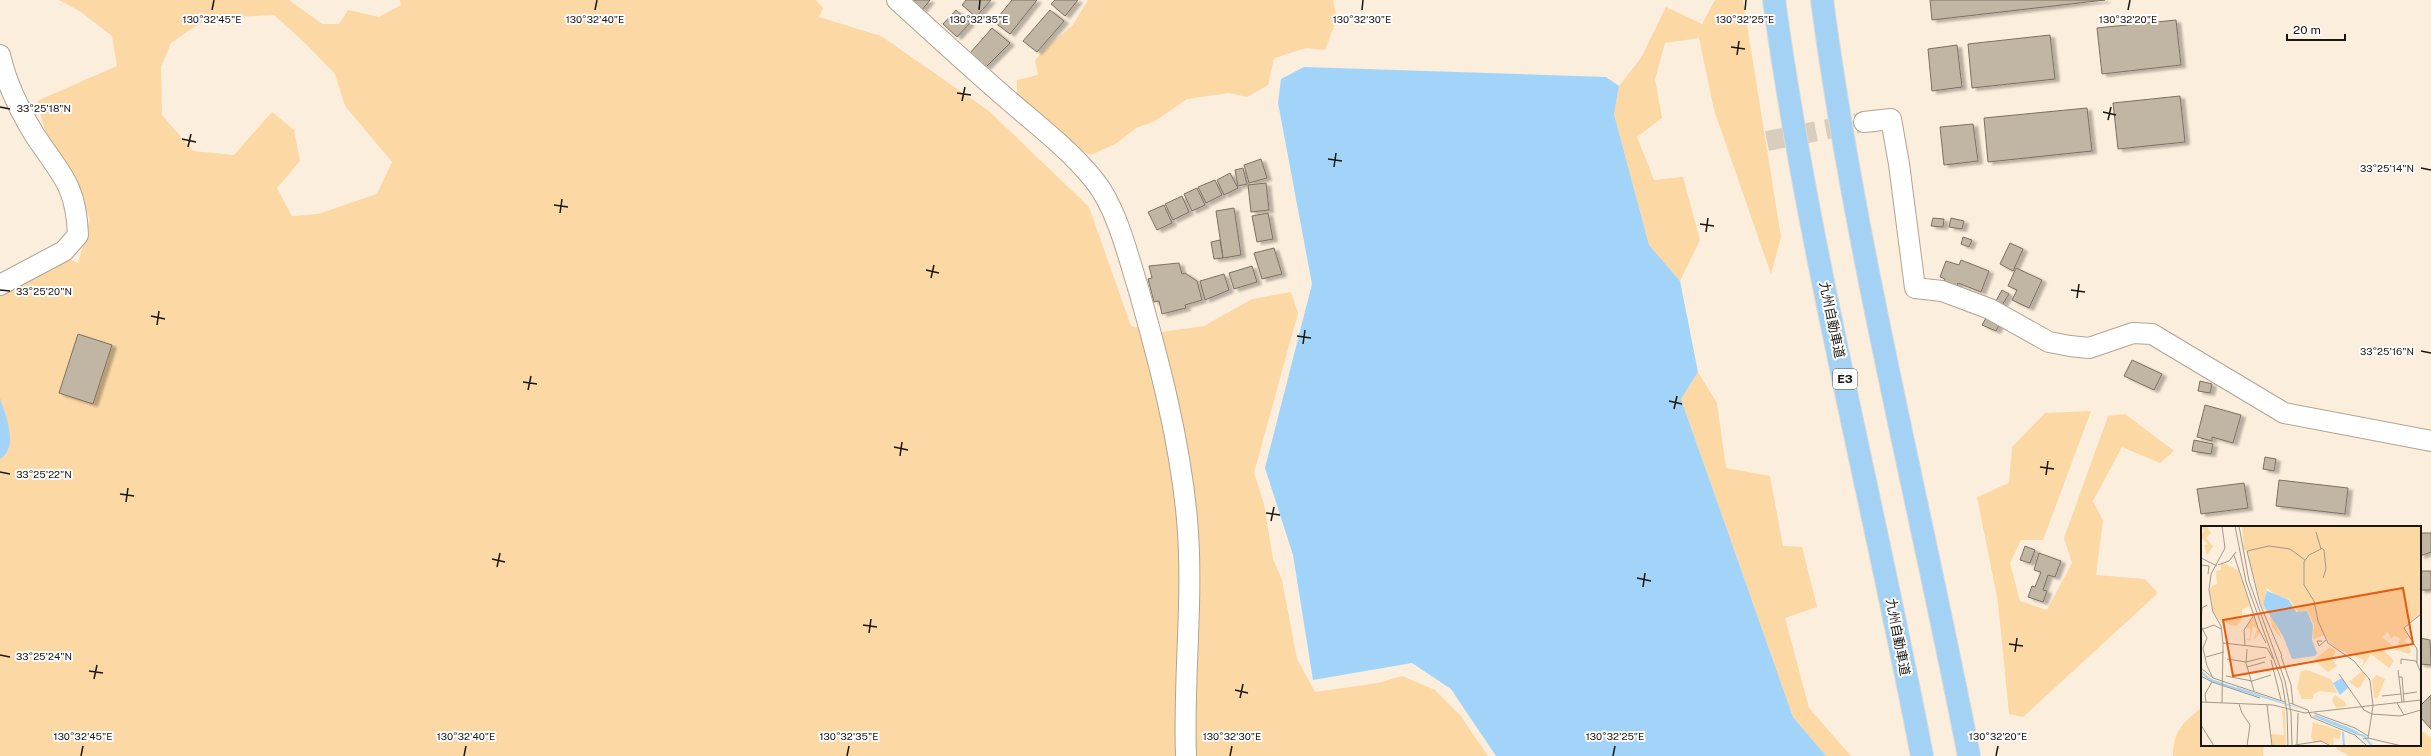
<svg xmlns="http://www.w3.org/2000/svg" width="2431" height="756" font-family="'Public Sans','Noto Sans JP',sans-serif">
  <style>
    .green { fill: #fcd8a5; fill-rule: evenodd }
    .water { fill: #a2d4f9 }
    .building { fill: #c1b5a4; stroke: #7c7061; filter: url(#shadow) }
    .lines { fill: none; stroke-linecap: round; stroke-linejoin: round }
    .street-tunnel { stroke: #d9cebd; stroke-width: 20; stroke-dasharray: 20 10; stroke-linecap: butt }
    .street-casing { stroke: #b0a493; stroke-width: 22 }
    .highway-casing { stroke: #dadad9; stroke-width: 24 }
    .street { stroke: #fff; stroke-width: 20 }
    .highway { stroke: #a3d2f5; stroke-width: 22 }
    .ticks { fill: none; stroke: #1a1610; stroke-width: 1.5 }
    .labels { text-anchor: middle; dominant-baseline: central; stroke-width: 4; stroke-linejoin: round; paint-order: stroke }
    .shield { fill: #fdfdfd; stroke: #5e5b57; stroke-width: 1 }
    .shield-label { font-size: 12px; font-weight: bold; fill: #1a1610 }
    .street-label { font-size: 13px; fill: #1a1610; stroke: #fdfdfd }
    .inset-river { fill: none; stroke: #a2d4f9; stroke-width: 2 }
    .inset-road { fill: none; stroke: #a1988a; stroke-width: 1 }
    .view { fill: #e8590c; fill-opacity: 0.15; stroke: #e8590c; stroke-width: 2 }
    .inset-edge { fill: none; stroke: #1a1610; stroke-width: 2 }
    .ticks-label { font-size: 10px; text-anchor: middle; fill: #1a1610; stroke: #fdfdfd; stroke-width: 4; stroke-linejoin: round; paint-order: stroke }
  </style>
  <defs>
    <filter id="shadow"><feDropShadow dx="4.5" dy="2.5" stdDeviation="1" flood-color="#0004"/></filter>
  </defs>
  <rect width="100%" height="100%" fill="#fbeedc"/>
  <!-- green -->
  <g class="green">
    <path d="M59,0h230l33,24h17l9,-14 31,7 22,-12 -1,-5h416l7,8 -4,9 62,19 108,75 100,96 42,119 30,6 43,-6 48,-27 39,-7 7,21 -44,160 10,31 9,55 9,21 15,79 18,33 63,-9 24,-7 33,14 25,25 28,41h-1488v-461l69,-36 9,4 12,-44 -24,-55 -21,-33 -8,-30 80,-35 -5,-30 -31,-24zM274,15l31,28 30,31 10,32 47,56 -15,32 -59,20 -26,2 -15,-28 23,-27 -6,-31 -22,-18 -38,43 -41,-4 -31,-36 -1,-48 10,-24 29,-20 33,-6z"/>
    <path d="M1088,0h245l4,19 -12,31 -19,-2 -32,10 -6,27 -21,12 -18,-4 -42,6 -32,22 -19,7 -19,15 -26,12 -12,-5 -62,-54v-16l21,-5 -3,-15 15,-16 22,-18z"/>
    <path d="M1715,0h28l38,237 -10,37 -57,-164 -15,-72 -34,5 -10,36 7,39 -25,19 17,43 29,-3 17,63 -20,41 -31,-36 -35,-131 5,-28 22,-28 25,-51 36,17z"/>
    <path d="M1698,372l19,31 9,65 44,8 13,70 19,1 15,60 -32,11 24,90 42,48h-25l-33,-39 -112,-318z"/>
    <path d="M2091,411l-48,129h-22l-11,23 10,38 27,9 25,-47 -8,-25 44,-122 17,-2 49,37 -14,12 -38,-16 -29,54 10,20 -7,54 49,4 13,14 -135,124 -14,-3 -11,-112 -21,-105 32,-14 3,-36 33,-34z"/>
    <path d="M2202,707v38h62l-1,11h-90c0,-25 10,-33 29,-49z"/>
    <path d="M2420,730l11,8v18h-82l-12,-7 -2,-4h85z"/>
  </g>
  <!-- water -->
  <g class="water">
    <path d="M1304,67l302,10 13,9 -5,28 35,131 31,36 18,91 -17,27 112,318 33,39h-330l-45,-67 -39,-26 -99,17 -20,-125 -28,-87 47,-184 -34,-181 3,-24z"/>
    <path d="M0,398c5,17 20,49 0,61z"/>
  </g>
  <!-- building -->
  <g class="building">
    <path d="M911,0h19l-8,10z"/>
    <path d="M966,0h25l-15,17 -14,-12z"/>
    <path d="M1012,0h25l-27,34 -16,-12z"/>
    <path d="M1055,0h23l-13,16 -14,-12z"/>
    <path d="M1930,0h175l-173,20z"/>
    <path d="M956,10l14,13 -13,14 -14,-13z"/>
    <path d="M1050,10l14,11 -27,31 -14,-11z"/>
    <path d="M2176,20l5,45 -79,9 -5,-46z"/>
    <path d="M992,28l18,15 -24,24 -16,-14z"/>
    <path d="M2050,35l5,44 -83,9 -4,-44z"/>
    <path d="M1957,45l5,42 -30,4 -4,-42z"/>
    <path d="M2180,96l5,46 -67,7 -5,-46z"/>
    <path d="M2087,108l5,43 -104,11 -4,-44z"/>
    <path d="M1973,124l5,37 -34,4 -4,-38z"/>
    <path d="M1261,159l6,19 -18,5 -5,-18z"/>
    <path d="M1243,168l4,16 -9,2 -3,-16z"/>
    <path d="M1230,173l8,15 -14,7 -7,-15z"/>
    <path d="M1215,180l7,15 -16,8 -8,-16z"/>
    <path d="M1266,183l3,27 -18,2 -3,-27z"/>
    <path d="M1197,188l8,17 -13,6 -8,-17z"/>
    <path d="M1182,196l7,16 -16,8 -8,-16z"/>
    <path d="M1164,205l8,18 -15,7 -9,-18z"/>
    <path d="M1234,208l7,47 -18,3 -7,-47z"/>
    <path d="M1268,213l5,26 -16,3 -5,-26z"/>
    <path d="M1933,218l11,1 -1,8 -12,-1z"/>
    <path d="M1951,218l13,3 -2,8 -13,-2z"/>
    <path d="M1963,237l9,3 -3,7 -8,-3z"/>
    <path d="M1220,240l3,18 -9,1 -3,-17z"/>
    <path d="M2010,243l13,6 -10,22 -13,-7z"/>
    <path d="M1274,248l8,26 -20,5 -8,-26z"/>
    <path d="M1961,260l28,11 -8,21 -23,-9 -1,4 -13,-5 1,-3 -5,-2 6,-16 13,4z"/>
    <path d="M1179,263l3,11 3,-1 12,8 5,19 -17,5 1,3 -24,6 -3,-13 -5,1 -6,-23 4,-1 -3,-12z"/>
    <path d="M1252,266l5,16 -23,7 -5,-16z"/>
    <path d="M2016,268l26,12 -13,28 -17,-8 5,-10 -9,-4z"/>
    <path d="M1224,274l5,16 -24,10 -5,-19z"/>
    <path d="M2002,290l7,4 -7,11 -6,-4z"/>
    <path d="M1987,316l13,7 -4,8 -14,-6z"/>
    <path d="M78,334l34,11 -19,59 -34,-11z"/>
    <path d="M2132,360l30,14 -8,16 -30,-14z"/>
    <path d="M2200,381l12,3 -2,9 -12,-2z"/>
    <path d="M2205,405l36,10 -8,28 -21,-6v4l-15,-4z"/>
    <path d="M2194,440l19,4 -2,10 -19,-3z"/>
    <path d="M2265,457l11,2 -2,12 -11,-2z"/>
    <path d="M2279,480l69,8 -3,26 -69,-8z"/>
    <path d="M2244,483l4,25 -47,6 -4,-25z"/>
    <path d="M2420,533h11v19l-11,4z"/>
    <path d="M2025,546l10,4 -5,13 -10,-3z"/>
    <path d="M2039,553l22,8 -6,16 -7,-2 -5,15 4,1 -4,11 -15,-5 4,-11 3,1 6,-15 -7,-2z"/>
    <rect x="2420" y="571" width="11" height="19"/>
    <path d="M2420,638l10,2 1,25 -11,-1z"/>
    <path d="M2431,695v34l-11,-12v-11z"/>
  </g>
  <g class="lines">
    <!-- street-tunnel -->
    <path class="street-tunnel" d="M1767,141l97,-19"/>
    <!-- street casing -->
    <g class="street-casing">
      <g id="street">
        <path d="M897,0c36,33 72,66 109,98 30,26 63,51 88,82 23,28 34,76 45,111 21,74 41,151 48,228 7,79 -4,158 -1,237"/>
        <path d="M0,55c6,27 20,56 34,79 26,40 42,49 44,101l-14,16 -64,34"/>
        <path d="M1864,122l27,-3 8,45 16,124 27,3 48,18 59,33 21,4 19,2 44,-15 19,1 132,79 147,28"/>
      </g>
    </g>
    <!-- highway casing -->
    <g class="highway-casing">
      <g id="highway">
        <path d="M1774,0c35,254 100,504 148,756"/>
        <path d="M1822,0c34,255 98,504 147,756"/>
      </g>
    </g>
    <!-- street -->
    <use href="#street" class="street"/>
    <!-- highway -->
    <use href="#highway" class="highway"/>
  </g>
  <!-- ticks -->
  <path class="ticks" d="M212,10l2,-10M595,10l2,-10M979,10l1,-10M1362,10l1,-10M1745,10l1,-10M2128,10l2,-10M1731,47l14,2M1737,55l2,-14M957,93l14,2M962,101l3,-14M0,107l10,2M2103,112l13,3M2108,120l3,-13M182,139l14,3M188,147l3,-13M1328,159l14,2M1334,167l2,-14M2421,168l10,2M554,205l14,2M560,213l2,-14M1700,224l14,2M1706,232l2,-14M926,270l13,3M931,278l3,-13M0,290l10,1M2071,290l14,2M2077,298l2,-14M151,316l14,3M157,325l2,-14M1297,336l14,2M1303,344l2,-14M2421,351l10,2M523,382l14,2M528,390l3,-14M1669,401l13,3M1674,409l3,-13M894,447l14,3M900,456l2,-14M2040,467l14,2M0,472l10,2M2046,475l2,-14M120,494l14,2M126,502l2,-14M1266,513l14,2M1271,521l3,-14M492,559l13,3M497,567l3,-14M1637,578l14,3M1643,587l2,-14M863,625l14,2M869,633l2,-14M2009,644l14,2M2015,652l2,-14M0,655l10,2M89,671l14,2M94,679l3,-14M1235,690l13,3M1240,698l3,-14M81,756l2,-10M464,756l2,-10M847,756l2,-10M1230,756l2,-10M1613,756l2,-10M1996,756l2,-10"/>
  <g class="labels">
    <!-- shield labels -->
    <rect class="shield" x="1833" y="369" width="24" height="20" rx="3"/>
    <g class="shield-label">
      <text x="1845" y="379">E3</text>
    </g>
    <!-- street labels -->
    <g class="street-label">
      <text transform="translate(1832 320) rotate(78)">九州自動車道</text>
      <text transform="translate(1898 637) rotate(79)">九州自動車道</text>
    </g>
  </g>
  <!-- overview -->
  <g transform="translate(2201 526)">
    <rect width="220" height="220" fill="#fbeedc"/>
    <path d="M0,0h6l4,7 -5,5 7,8 -6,9 -3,-10 4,-1 -7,-7 3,-6zM41,0h179v87l-17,14 5,10 -5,4 5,4 2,7 -3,2 -20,-7 -5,2 11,12 -5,7 -18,-14 -9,14 2,-8 -26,-11 -8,-6 -5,-8 -12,4 1,-14 -7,-15 -9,2 -9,-13 -14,-4 -9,-8 1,4 -4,13 8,10 11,25 -10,-12 -2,-12 -8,-8 -15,-57h-3zM187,106l3,7 3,-3 6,2 -2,7 -5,1 -11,-9zM20,36l17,8 12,36 -8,4v8l-4,7 -4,1 -14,-5 -6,-8 -4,-23 2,-4 5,-2 -1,-13 5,-1zM53,91l6,16 -7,8 4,-12 -4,-3 -3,15 -4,-2 4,-1v-9l-5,-1zM129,121l6,3 -4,9 5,7 -9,6 -14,-12zM106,144l24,9 6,14 -18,-2 -6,4v4h-11l-5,-11 4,-17zM161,145l4,6 -6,10 -3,1 -8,-6zM175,149l9,4 -8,20 -3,-2 -2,-16zM134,169l9,6 3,5 -11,2 -4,-8zM81,183l3,1 1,36h-13l-3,-12 14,1zM112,196l28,9 -1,8 -7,-1 1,8 -12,-5 -8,2 -3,-6z" fill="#fcd8a5" fill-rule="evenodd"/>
    <path d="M66,65l22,9 7,12 11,-1 6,15 -1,14 5,13 -2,3 -23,3 -9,-23 -20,-32zM141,152l6,10 -8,7 -7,-12zM36,161l56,19 11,4 -67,-20zM115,189l34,13 8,4v3l-46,-19z" fill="#a2d4f9"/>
    <path class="inset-river" d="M0,146l10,8 29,10M142,206l1,14M154,207l9,3 8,10"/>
    <path class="inset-road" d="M21,0l3,22 -14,26 -2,16 4,22 8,14 2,17 -1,60M34,0l11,56 36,100 5,30 1,34M38,0l10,55 36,100 6,32 1,33M115,6l5,17 -12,6 -5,7v23l10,16 4,20 10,22 26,18 16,19 3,26 -5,32M120,22l3,2 2,19 -3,9M46,25l13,53 22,52M46,25l22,-5 21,3 15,11M33,29l24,73 8,15M0,32l16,8M0,39l8,1 -1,8M17,39l11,-4 7,-9M0,96l1,-14 5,-3M0,100l6,12 -4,10 4,18 6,12M2,103l11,-4 7,4M121,115h-5l2,5 7,-6M22,117l44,5 6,11M44,120l-1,-16 10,-15M46,123l-1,14 8,28M80,130l10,29 2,19M5,131l18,-5M26,133l19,3 20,-5M70,134l10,40M216,137v-14l-13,-21 17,-14M200,138v-5l15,2 5,12M46,141l18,-5M0,142l12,10 72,24M197,144l4,32M138,148l25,36 8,4M0,150l11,6 48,16M25,150l26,5 19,-6M198,151h3l2,25M202,168l14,-2M181,170l19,-2M0,176l72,3 32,8 116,-13M5,176l-1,-8 7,-12M89,177l18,7 3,7 44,18 12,11M196,177l7,12M38,178l3,9 8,12 -3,21M66,179l5,41M113,187l41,15 13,8M171,188l28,2 21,-6M0,199l13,21M162,213l5,-1 34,8M96,218l1,-31M94,219l26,-4 10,5"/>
    <path class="view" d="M202,62l10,56 -180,32 -10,-56z"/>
    <rect width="220" height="220" class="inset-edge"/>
  </g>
  <g class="ticks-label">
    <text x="212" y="23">130°32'45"E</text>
    <text x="595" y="23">130°32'40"E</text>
    <text x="979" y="23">130°32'35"E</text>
    <text x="1362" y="23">130°32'30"E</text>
    <text x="1745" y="23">130°32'25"E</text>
    <text x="2128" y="23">130°32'20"E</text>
    <text x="44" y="112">33°25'18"N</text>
    <text x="2387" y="172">33°25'14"N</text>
    <text x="44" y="295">33°25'20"N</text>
    <text x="2387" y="355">33°25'16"N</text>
    <text x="44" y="478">33°25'22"N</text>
    <text x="44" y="660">33°25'24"N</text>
    <text x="83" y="740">130°32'45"E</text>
    <text x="466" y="740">130°32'40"E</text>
    <text x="849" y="740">130°32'35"E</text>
    <text x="1232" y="740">130°32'30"E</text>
    <text x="1615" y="740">130°32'25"E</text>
    <text x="1998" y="740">130°32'20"E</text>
  </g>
  <!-- scale -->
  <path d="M2287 34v6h58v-6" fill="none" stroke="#1a1610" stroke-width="2"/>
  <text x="2293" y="34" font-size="12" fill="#1a1610" stroke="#fdfdfd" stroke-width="3" paint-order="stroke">20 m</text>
</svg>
